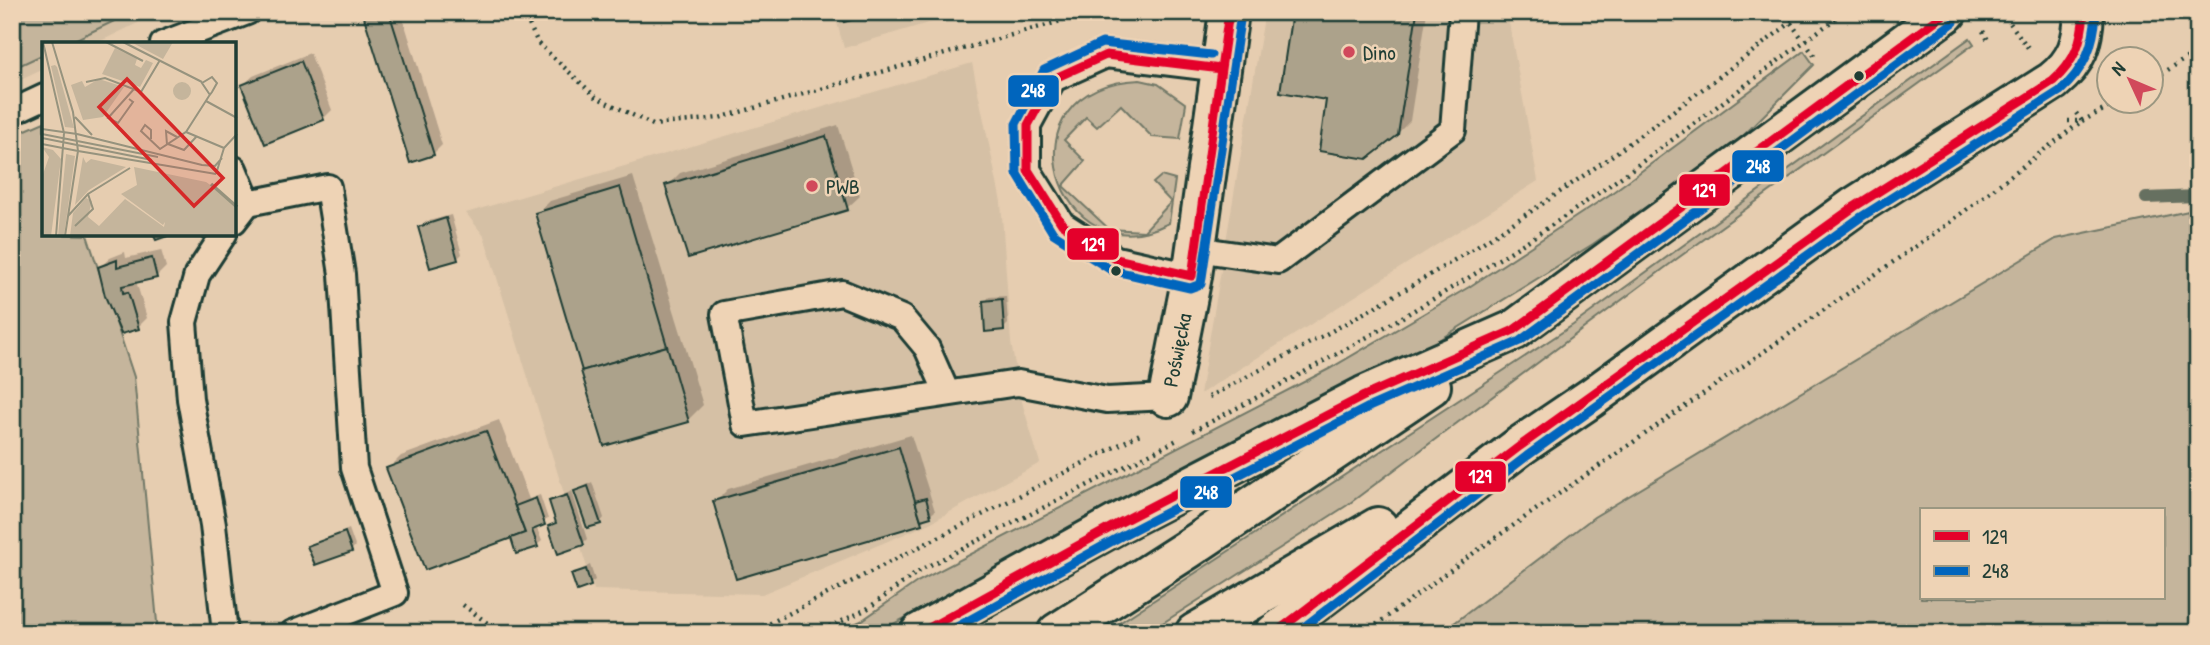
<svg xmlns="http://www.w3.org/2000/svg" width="2210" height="645" font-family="'Patrick Hand',sans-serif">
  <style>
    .built { fill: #d5c0a5 }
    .green { fill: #c5b59c; stroke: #727968; stroke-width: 2; fill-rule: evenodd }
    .shadow { fill: #0003 }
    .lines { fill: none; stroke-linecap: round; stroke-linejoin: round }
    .stream { stroke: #667060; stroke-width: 12 }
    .building { fill: #aca28b; stroke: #1f3d34; stroke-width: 2 }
    .service-casing { stroke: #1f3d34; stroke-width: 30 }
    .minor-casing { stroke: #1f3d34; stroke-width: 44 }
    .tertiary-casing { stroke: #1f3d34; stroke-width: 44 }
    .path { stroke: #1f3d34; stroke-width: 4.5; stroke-dasharray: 2 5; stroke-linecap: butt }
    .service { stroke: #eed3b5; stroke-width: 24 }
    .minor { stroke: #eed3b5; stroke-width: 38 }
    .tertiary { stroke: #eed3b5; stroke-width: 38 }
    .bus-1-casing { stroke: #eed3b5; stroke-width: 14 }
    .bus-2-casing { stroke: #eed3b5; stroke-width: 14 }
    .bus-1 { stroke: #e4002b; stroke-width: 9 }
    .bus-2 { stroke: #0065bd; stroke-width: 9 }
    .poi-dot { fill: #d1495b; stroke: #eed3b5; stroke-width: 2.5 }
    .bus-dot { fill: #1f3d34; stroke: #eed3b5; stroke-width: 2.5 }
    .labels { text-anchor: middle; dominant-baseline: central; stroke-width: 5; stroke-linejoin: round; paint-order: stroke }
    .poi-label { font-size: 21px; fill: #1f3d34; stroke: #eed3b5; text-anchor: start }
    .street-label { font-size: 21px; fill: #1f3d34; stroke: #eed3b5 }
    .inset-river { fill: none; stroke: #95927d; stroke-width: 3.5 }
    .inset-road { fill: none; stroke: #96937e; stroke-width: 2 }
    .view { fill: #d62828; fill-opacity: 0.15; stroke: #d62828; stroke-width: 3.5 }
    .inset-edge { fill: none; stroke: #1f3d34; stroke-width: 3.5 }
    .line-badge { stroke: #eed3b5; stroke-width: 2.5 }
    .badge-label { font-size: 19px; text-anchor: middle; font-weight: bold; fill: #fff }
  </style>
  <rect width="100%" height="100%" fill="#e6cdb0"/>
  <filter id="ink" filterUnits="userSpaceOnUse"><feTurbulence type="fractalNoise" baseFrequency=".0143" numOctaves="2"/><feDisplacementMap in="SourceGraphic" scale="14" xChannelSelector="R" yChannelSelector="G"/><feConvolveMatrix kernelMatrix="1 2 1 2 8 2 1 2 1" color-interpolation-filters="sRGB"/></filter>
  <g filter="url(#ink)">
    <!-- built -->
    <g class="built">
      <path d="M12,12h148l-65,32h-51v25l-32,15z"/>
      <path d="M834,12h131l-121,36z"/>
      <path d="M1265,12h242l31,169 -338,213z"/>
      <path d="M972,63l29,139 10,141 11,59 18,61 -114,62 -164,69 -168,-4 -110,-354 -18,-23z"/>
    </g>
    <!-- green -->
    <g class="green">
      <path d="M12,12h121l-67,32h-22v10l-32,15z"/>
      <path d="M1970,38l4,6 -296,214 -332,248 -199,127h-43l469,-308z"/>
      <path d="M1804,51l10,14 -80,80 -141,99 -172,107 -545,282h-42l27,-12 56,-39 412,-213 140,-82 140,-92z"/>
      <path d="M1140,80l18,4 28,20 -6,35 -28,-2 -31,-32 -24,22 -11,-10 -22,23 21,21 -22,25 46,43 35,2 27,-29 -18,-19 8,-7 14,4 -6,43c-113,57 -174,-137 -29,-143z"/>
      <path d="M44,122v112l43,1 47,142 24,256h-146v-497z"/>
      <path d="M2198,209v424h-757l153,-116 462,-278zM2163,510v88h-242v-88z"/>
    </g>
    <!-- shadow -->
    <g class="shadow">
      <path d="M367,12h34l41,133 -9,9z"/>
      <path d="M1294,12h133l-17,109 -13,13 -69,-35z"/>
      <path d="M310,53l22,57 -9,9 -80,-34 10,-9z"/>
      <path d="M838,125l22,71 -13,12 -180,-22 13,-13z"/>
      <path d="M633,176l70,229 -15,15 -151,-206 13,-13z"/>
      <path d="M451,215l11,39 -5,5 -37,-32 5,-5z"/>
      <path d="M161,250l5,17 -9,9 -21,5 11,37 -9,9 -38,-60 10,-9 15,-6 1,6z"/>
      <path d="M1006,296l2,28 -4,4 -19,-26 4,-5z"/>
      <path d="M499,420l30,79 11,-4 8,24 -12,7 6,15 -5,4 -25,-9 -124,-67 13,-13z"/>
      <path d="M911,435l24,76 -14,12 -206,-21 13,-13z"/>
      <path d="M592,482l12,36 -4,5 -24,-32z"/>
      <path d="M572,491l15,48 -4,4 -33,-17 8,-5 -7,-20z"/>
      <path d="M349,529l6,17 -4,5 -42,-4z"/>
      <path d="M590,565l5,15 -5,4 -17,-10z"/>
    </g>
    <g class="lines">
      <!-- stream -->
      <path class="stream" d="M2146,198l52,-2"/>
    </g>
    <!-- building -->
    <g class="building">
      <path d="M389,12l45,143 -24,8 -47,-149z"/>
      <path d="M842,12h30l1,2 -29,8z"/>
      <path d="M1292,12h125l-19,123 -31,24 -48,-8 7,-51 -46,-8z"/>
      <path d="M301,61l23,59 -59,24 -24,-59z"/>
      <path d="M826,136l22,74 -160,48 -23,-73z"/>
      <path d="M620,187l47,159 -85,25 -47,-158z"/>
      <path d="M446,218l12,42 -28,8 -12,-41z"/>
      <path d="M153,234h20l-17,6z"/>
      <path d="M152,258l5,20 -35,8 1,7 5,-1 11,37 -18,5 -16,-38 -7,-29 19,-7v7z"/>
      <path d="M1002,299l2,31 -19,2 -2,-31z"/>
      <path d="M667,346l22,76 -85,24 -23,-75z"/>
      <path d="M486,431l39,102 -100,37 -39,-102z"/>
      <path d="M899,447l23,77 -186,55 -23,-78z"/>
      <path d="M588,486l13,38 -14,4 -13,-37z"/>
      <path d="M567,495l17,50 -26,9 -10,-28 8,-3 -7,-22z"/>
      <path d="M536,498l9,27 -13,5 6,17 -22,7 -5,-16 14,-5 -10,-27z"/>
      <path d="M926,498l5,19 -10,3 -6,-19z"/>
      <path d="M345,532l7,20 -37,13 -8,-19z"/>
      <path d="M586,569l5,17 -14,5 -6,-17z"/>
    </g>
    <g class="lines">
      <!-- service casing -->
      <g class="service-casing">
        <g id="service">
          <path d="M163,44l84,-32"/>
          <path d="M12,112l32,-15"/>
          <path d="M234,169l14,34 -14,18"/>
          <path d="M248,203l80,-16 14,87 12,194 41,125 -102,40"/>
          <path d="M224,234l-27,41 -13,47 6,77 23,126 12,108"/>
          <path d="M1196,249l82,12 175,-131 9,-118"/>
          <path d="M1192,276l-76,-17 -54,-35 -34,-54v-45l25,-46 53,-24 115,14"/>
          <path d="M947,393l-20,-45 -25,-30 -60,-25 -118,21 21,110 273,-41 89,17 61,-3"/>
        </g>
      </g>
      <!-- minor casing -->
      <g class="minor-casing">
        <path id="minor" d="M1168,397l24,-121 37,-264"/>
      </g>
      <!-- tertiary casing -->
      <g class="tertiary-casing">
        <g id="tertiary">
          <path d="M920,633l199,-110 245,-127 150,-66 433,-318"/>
          <path d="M1057,633l131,-84 243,-163"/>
          <path d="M1195,633l183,-106"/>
          <path d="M1275,633l245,-187 71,-48 263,-191 199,-126c24,-19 30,-39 31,-69"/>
        </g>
      </g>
      <!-- path -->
      <g class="path">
        <path d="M523,12l15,31 58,54 57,28 66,-7 374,-106"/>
        <path d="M2002,12l27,37"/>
        <path d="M1791,23l10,14"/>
        <path d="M1983,31l5,9"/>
        <path d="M1809,48l7,10"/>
        <path d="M2150,81l48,-30"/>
        <path d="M2068,121h14l37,-19"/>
        <path d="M1209,397c104,-55 206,-110 304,-174 101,-65 196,-139 292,-211"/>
        <path d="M1193,431c129,-67 256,-137 377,-218 93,-64 183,-135 275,-201"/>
        <path d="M463,605l38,28"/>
        <path d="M751,633l389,-199"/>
        <path d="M809,633l27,-9 31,-15 55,-40 257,-130"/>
        <path d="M1365,633l110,-81 470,-326 137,-105 -6,-8"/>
      </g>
      <!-- service -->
      <use href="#service" class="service"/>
      <!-- minor -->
      <use href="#minor" class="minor"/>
      <!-- tertiary -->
      <use href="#tertiary" class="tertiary"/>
      <!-- bus-1 casing -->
      <g class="bus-1-casing">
        <g id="bus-1">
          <path d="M1221,69l-115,-14 -53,24 -25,46v45l34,54 54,35 76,17 37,-264"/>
          <path d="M920,633l199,-110 245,-127 150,-66 433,-318"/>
          <path d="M1275,633l245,-187 334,-239 199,-126c22,-19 29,-40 31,-69"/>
        </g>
      </g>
      <!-- bus-2 casing -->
      <g class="bus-2-casing">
        <g id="bus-2">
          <path d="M1211,55l-109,-12 -58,27 -28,54 1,50 36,59 58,37 79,18 11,-4 40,-270"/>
          <path d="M946,633l179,-99 244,-127 151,-66 434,-319"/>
          <path d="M1296,633l231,-177 334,-239 199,-126c25,-22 34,-46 36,-78"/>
        </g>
      </g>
      <!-- bus-1 -->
      <use href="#bus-1" class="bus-1"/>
      <!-- bus-2 -->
      <use href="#bus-2" class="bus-2"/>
    </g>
  </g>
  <!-- markers -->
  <g class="poi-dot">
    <circle cx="1349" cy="52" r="7"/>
    <circle cx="812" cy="186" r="7"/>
  </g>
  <g class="bus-dot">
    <circle cx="1859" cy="76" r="6"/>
    <circle cx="1116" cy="271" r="6"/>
  </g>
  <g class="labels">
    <!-- poi labels -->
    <g class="poi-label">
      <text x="1363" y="52">Dino</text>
      <text x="826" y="186">PWB</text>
    </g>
    <!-- street labels -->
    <g class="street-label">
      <text transform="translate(1177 350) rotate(-79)">Poświęcka</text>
    </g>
  </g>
  <!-- overview -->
  <g transform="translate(42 42)">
    <rect width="194" height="194" fill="#e6cdb0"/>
    <path d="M89,0h42l-10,17zM73,6l22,11 -2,6 6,3 5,-8 7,3 -13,24 -38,-13zM13,23l2,2 17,61 -9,-1 -14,-61zM57,37l25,8 -21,30 -20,3 -12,-35 11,-4 3,6zM131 49a9 9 0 1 1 18 0a9 9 0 1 1-18 0ZM0,105l11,3 8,9 -10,77h-9v-59l7,-20zM24,112l9,2 -11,80h-6zM41,115l3,6 5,-4 35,8 -37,23 -14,15zM92,125l72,15 19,13 11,11v30h-166l3,-23 13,-15 6,3 -4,16 11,9 26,-27 39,28 1,-5 -2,3 -42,-31 16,-9z" fill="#c5b59c"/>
    <path class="inset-river" d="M169,142l26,23"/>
    <path class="inset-road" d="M1,0l21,91 -8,103M10,0l21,70 5,39 -13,85M64,0l37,19M81,0l79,40M44,40l19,-4 36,14 19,-32M87,57l4,3 -15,21 -10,-5 26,-29M164,59l31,17M33,75l17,18M0,87l35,5M144,90l23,-36 3,-4 5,-9 -5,-6 -10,6 8,12M0,92l116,23M35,92l125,31 13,1 7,-8M0,96l110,22M109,97v-9l-6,-5 -4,6 19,18 26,-17 38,16M0,102l36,7M126,102l16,6 13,-14M125,103l-1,-14 11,6M36,109l138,23M174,132l8,-26 13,-14M26,174l20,-22 42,-26M33,184l18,-17 -5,-15"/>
    <path class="view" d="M85,37l96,99 -29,28 -95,-99z"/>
    <rect width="194" height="194" class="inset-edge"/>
  </g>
  <g class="line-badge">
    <rect x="1007" y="74" width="53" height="34" rx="7" fill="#0065bd"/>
    <rect x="1731" y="149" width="54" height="34" rx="7" fill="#0065bd"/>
    <rect x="1678" y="173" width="53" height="34" rx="7" fill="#e4002b"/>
    <rect x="1066" y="227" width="54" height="34" rx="7" fill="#e4002b"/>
    <rect x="1454" y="460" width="53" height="33" rx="7" fill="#e4002b"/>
    <rect x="1179" y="475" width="54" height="34" rx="7" fill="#0065bd"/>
  </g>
  <g class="badge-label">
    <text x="1033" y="97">248</text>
    <text x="1758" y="173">248</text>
    <text x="1704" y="197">129</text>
    <text x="1093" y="251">129</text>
    <text x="1480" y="483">129</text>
    <text x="1206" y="499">248</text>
  </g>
  <!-- margin -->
  <rect width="2210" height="645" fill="none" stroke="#eed3b5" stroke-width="42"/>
  <rect x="21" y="21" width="2168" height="603" fill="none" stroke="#1f3d34" stroke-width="2.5" filter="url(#ink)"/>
  <!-- legend -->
  <rect x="1920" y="508" width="245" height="91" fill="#eed3b5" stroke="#9b9781" stroke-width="2"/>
  <rect x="1934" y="531" width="35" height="10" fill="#e4002b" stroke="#9b9781" stroke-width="2"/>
  <text x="1982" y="544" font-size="21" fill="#1f3d34">129</text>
  <rect x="1934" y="566" width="35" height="10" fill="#0065bd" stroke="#9b9781" stroke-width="2"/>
  <text x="1982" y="578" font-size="21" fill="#1f3d34">248</text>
  <!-- north arrow -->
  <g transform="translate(2130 80) rotate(314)"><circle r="33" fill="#eed3b5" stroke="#9b9781" stroke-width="2"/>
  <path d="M0-5L12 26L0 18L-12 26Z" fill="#d1495b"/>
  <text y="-10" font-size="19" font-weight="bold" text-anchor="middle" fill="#1f3d34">N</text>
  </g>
</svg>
